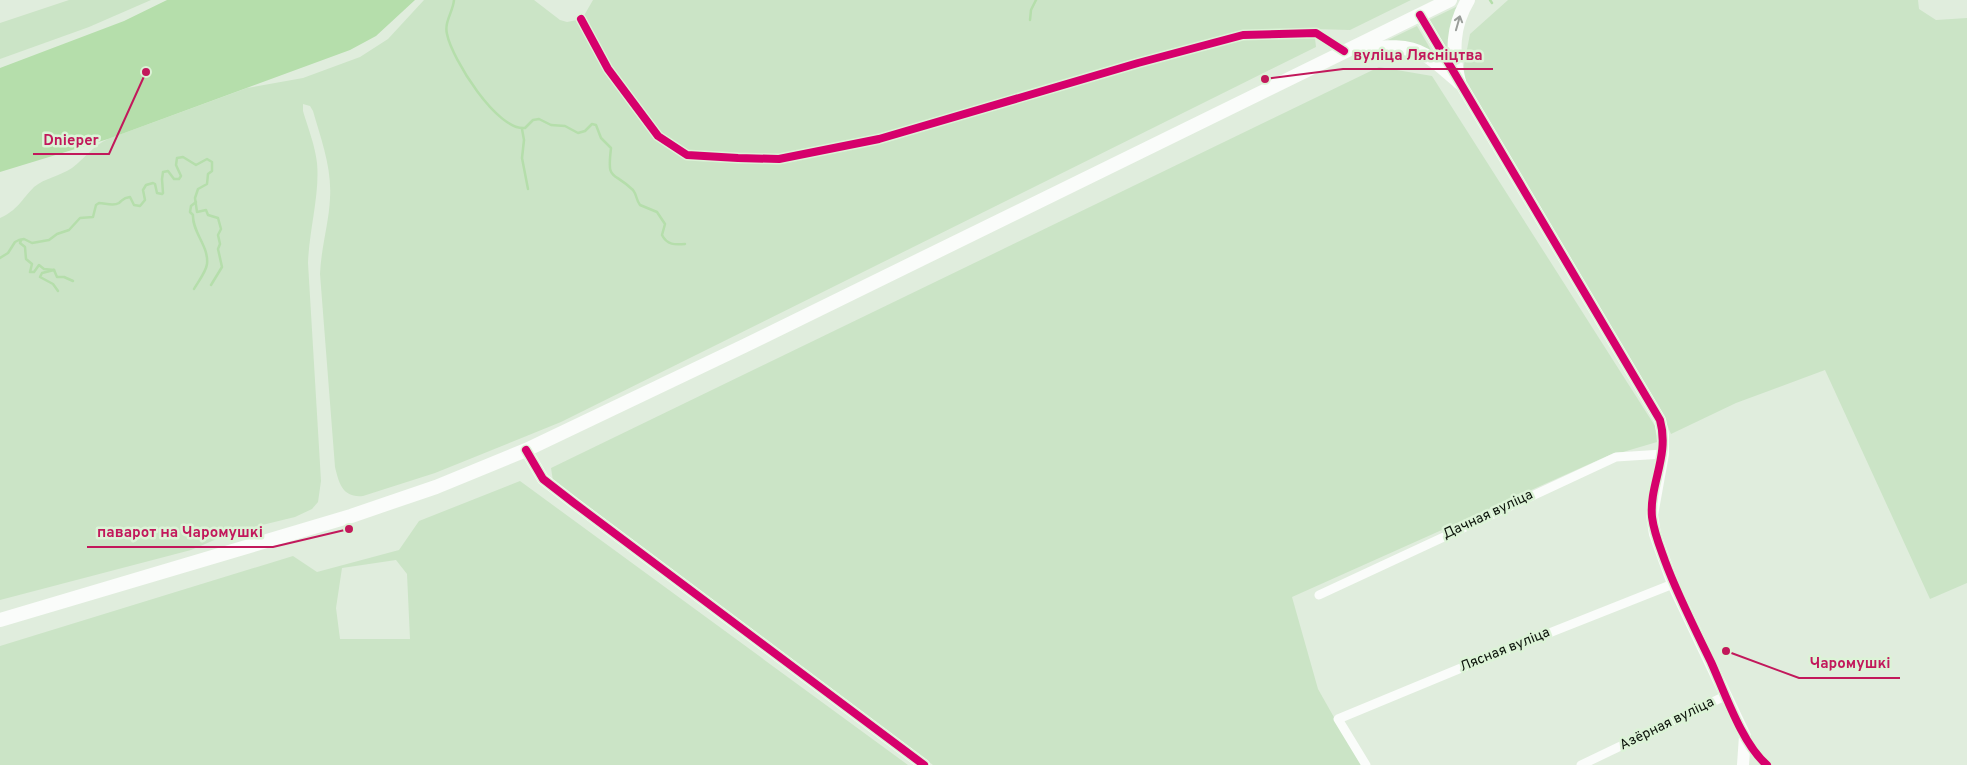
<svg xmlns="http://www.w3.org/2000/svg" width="1967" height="765" font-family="Overpass,sans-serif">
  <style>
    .green { fill: #cbe4c6; fill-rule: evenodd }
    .water { fill: #b5deab }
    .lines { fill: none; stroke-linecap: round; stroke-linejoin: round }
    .stream { stroke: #b5deab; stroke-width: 2.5 }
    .street { stroke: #fafcfa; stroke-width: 9 }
    .secondary { stroke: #fafcfa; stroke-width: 12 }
    .primary { stroke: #fafcfa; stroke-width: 14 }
    .cycleway-casing { stroke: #dcf3d7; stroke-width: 11 }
    .cycleway { stroke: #d6006c; stroke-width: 8 }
    .oneway { stroke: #9a9e9a }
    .labels { text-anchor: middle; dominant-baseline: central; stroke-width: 5; stroke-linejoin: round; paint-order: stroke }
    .street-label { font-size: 14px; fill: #0a1209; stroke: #dcf3d7 }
    .leader { fill: none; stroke: #c2185b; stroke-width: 2 }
    .callout-dot { fill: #c2185b; stroke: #dcf3d7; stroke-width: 2 }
    .callout-label { font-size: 15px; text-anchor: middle; font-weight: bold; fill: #c2185b; stroke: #dcf3d7; stroke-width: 5; stroke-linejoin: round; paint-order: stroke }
  </style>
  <rect width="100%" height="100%" fill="#e0eddd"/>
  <!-- green -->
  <g class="green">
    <path d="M69,0h82l-62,27 -89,32v-36z"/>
    <path d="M424,0h110l26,20 7,2 15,-3 11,-19h818l-61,30 -36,-1 2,18 -755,375 -126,51 -72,23c-20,2 -24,-12 -28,-29l-15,-193c1,-26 9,-51 10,-76 2,-30 -9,-59 -17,-87l-3,-5 -7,-2v7c5,17 12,34 14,52 3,31 -8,68 -9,100l13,218 -3,21 -6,7 -17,8 -62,15 -42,18 -191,50v-382c18,-8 21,-18 34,-31 11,-9 26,-11 38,-19 13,-10 21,-22 36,-29l139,-51 56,-10 57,-21 28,-18z"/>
    <path d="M1508,0h410l1,9 17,11 31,-2v565l-37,16 -105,-229 -89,33 -65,31 -11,-25 -198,-334 8,-41z"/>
    <path d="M1458,6l-10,47 -19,-33z"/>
    <path d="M1417,26l17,29 -46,-15z"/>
    <path d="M1379,67l53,9 223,350 2,16 -34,10 -9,1 -322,144 26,92 43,76h-428l-380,-284 -2,-13z"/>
    <path d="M520,481l388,284h-908v-119l293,-90 24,16 82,-22 20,-29zM396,560l11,14 3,65h-70l-4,-31 6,-40z"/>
  </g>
  <!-- water -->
  <path class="water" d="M167,0h248l-39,36 -26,14 -242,89 -108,33v-104l124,-47z"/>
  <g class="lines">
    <!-- stream -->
    <g class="stream">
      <path d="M454,0c-1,12 -10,22 -7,34 5,25 50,97 78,94l8,-8 6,-1 12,6 14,1 13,7 7,-2 7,-7 4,1 5,13 10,10c-4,34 1,22 22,42 4,5 3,10 7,15l17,7 8,12 -3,11c5,10 13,10 23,9"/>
      <path d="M1490,0l2,3"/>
      <path d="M1030,20l1,-10 5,-10"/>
      <path d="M522,129l2,11 -2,18 6,31"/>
      <path d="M21,240l-1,3 5,4 1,12 6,5 -2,8h4l5,-7 5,4 10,1"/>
      <path d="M0,258l8,-5 7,-11 4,-2 5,-1 8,4 17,-3 8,-6 12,-4 11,-12 13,-1 3,-12 3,-2c6,0 14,4 20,0 5,-4 4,-5 11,-6l4,8 6,1 5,-6 -2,-10 3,-5 7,-2 2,1 2,9 5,1 1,-1 -1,-14 1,-7 5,-1 6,8h5l2,-3 -5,-11 1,-7 6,-1 13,8 11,-6 5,3v9l-4,3 -1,10 -9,5 -3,9 2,14 9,-2 2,5 10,3 3,11 -3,6 2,9 -2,5 4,18 -11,18"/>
      <path d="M54,270l-12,3 -2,4 13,7 5,7"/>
      <path d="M54,270l3,7h7l9,4"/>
      <path d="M194,289c4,-7 12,-17 13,-25 2,-18 -15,-32 -14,-49l-3,-3 1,-6 5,-4"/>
    </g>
    <!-- street -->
    <g class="street">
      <path d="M581,19l27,50 50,67 29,19 51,3 41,1 100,-20 259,-76 105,-28 73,-2 28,18"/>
      <path d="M1319,595l297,-138 47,-3"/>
      <path d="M1745,736l11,18 11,11"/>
      <path d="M1366,765l-28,-46 128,-53 207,-82"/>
      <path d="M1581,765l144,-69"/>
    </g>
    <!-- secondary -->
    <g class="secondary">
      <path d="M1420,15l240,405 3,15v19l-11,61 3,19 18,50 72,152 -2,29"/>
      <path d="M526,450l17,29 31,24 350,262"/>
    </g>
    <!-- primary -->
    <g class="primary">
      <path d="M1355,50c23,-2 49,-7 70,5 12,7 23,18 34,27"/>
      <path d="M1459,82c-7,-30 -7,-55 9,-82"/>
      <path d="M0,620l351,-104 85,-29 90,-37 218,-104 706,-346"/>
    </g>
    <!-- cycleway casing -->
    <g class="cycleway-casing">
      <g id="cycleway">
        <path d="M1420,15l240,405c10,36 -11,64 -8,97 2,16 8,30 13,44 13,35 30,68 46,101 14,31 31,82 56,103"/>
        <path d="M581,19l27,50 50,67 29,19 51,3 41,1 100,-20 259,-76 105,-28 73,-2 28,18"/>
        <path d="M526,450l17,29 31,24 350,262"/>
      </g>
    </g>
    <!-- cycleway -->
    <use href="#cycleway" class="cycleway"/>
  </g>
  <!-- one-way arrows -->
  <defs><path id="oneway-shaft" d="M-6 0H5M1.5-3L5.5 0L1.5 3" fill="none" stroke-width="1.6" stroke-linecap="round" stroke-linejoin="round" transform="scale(1.25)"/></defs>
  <use class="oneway" href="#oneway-shaft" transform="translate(1458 23) rotate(-74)"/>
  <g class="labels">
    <!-- street labels -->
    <g class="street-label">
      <text transform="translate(1488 515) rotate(-25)">Дачная вуліца</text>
      <text transform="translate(1505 650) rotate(-22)">Лясная вуліца</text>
      <text transform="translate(1667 724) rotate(-26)">Азёрная вуліца</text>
    </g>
  </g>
  <!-- callouts -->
  <path class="leader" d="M1265 79L1343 69H1493M146 72L109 154H33M349 529L273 547H87M1726 651L1799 678H1900"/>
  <g class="callout-dot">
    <circle cx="1265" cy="79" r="5"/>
    <circle cx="146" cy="72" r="5"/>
    <circle cx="349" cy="529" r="5"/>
    <circle cx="1726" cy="651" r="5"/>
  </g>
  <g class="callout-label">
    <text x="1418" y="60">вуліца Лясніцтва</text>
    <text x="71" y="145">Dnieper</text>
    <text x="180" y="537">паварот на Чаромушкі</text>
    <text x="1850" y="668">Чаромушкі</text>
  </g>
</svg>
